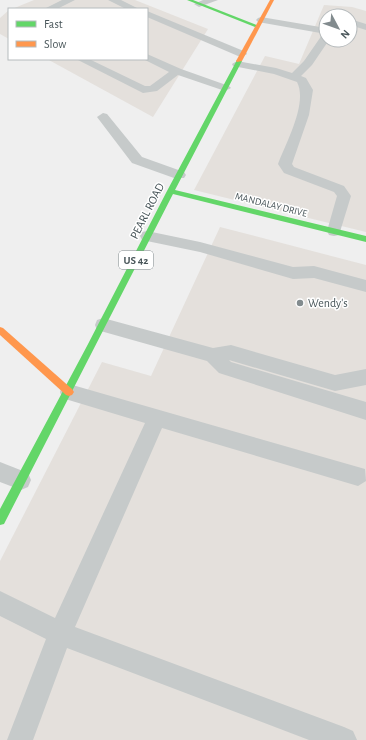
<svg xmlns="http://www.w3.org/2000/svg" width="366" height="740" font-family="'Alegreya Sans',sans-serif">
  <style>
    .commercial { fill: #e4e0dc; fill-rule: evenodd }
    .lines { fill: none; stroke-linecap: round; stroke-linejoin: round }
    .lane { fill: #c6caca; fill-rule: evenodd }
    .fast { fill: #63d668; fill-rule: evenodd }
    .slow { fill: #ff974d; fill-rule: evenodd }
    .poi-dot { fill: #828b8e; stroke: #fff; stroke-width: 1.5 }
    .labels { text-anchor: middle; dominant-baseline: central; stroke-width: 3; stroke-linejoin: round; paint-order: stroke }
    .far-street-label { font-size: 10px; fill: #485559; stroke: #fff }
    .shield { fill: #fff; stroke: #7f888b; stroke-width: 1 }
    .shield-label { font-size: 11px; font-weight: bold; fill: #485559 }
    .street-label { font-size: 12px; fill: #485559; stroke: #fff }
    .poi-label { font-size: 12px; fill: #485559; stroke: #fff; text-anchor: start }
  </style>
  <rect width="100%" height="100%" fill="#efefef"/>
  <!-- commercial -->
  <g class="commercial">
    <path d="M34,0h101l73,29 -55,88 -106,-58h100v-50h-135z"/>
    <path d="M324,5l28,2 14,4v221l-172,-42 71,-134 34,8zM326,16h24v24h-24z"/>
    <path d="M9,10v29l-9,-5v-16z"/>
    <path d="M220,227l146,38v475h-366v-179l102,-199 49,14z"/>
  </g>
  <g class="lines">
    <!-- lane -->
    <g class="lane">
      <path d="M62,0h13l-18,9h-13z"/>
      <path d="M108,0h13l18,9h-13z"/>
      <path d="M203,0h15l-19,7 -5,-3z"/>
      <path d="M147,11l99,41 1,2 -5,3 -4,-1 -91,-39z"/>
      <path d="M261,17l65,11v12h3l-17,25 -11,11 5,2 7,12 -4,25 -17,49 2,3 50,19 7,10 -12,39 -5,1 -5,-1 -2,-4 10,-35 -3,-4 -50,-19 -6,-9c8,-21 30,-61 19,-82l-23,-8 -41,-8 -1,-2 5,-3 39,7 16,5 12,-12 18,-26 4,-1 -68,-12 -2,-2 2,-2z"/>
      <path d="M350,19l16,5v6l-16,-5z"/>
      <path d="M147,54l34,15 48,17 2,2 -6,3 -47,-16 -21,16 -14,2 -67,-34h13l56,27h5l19,-14 -26,-13h4z"/>
      <path d="M103,113l4,1 35,43 42,15 2,3 -2,3h-10l-42,-15 -35,-46z"/>
      <path d="M147,231l53,11 93,25 21,-1 52,14v12l-52,-14 -21,1 -93,-27 -58,-12 -2,-4 2,-4z"/>
      <path d="M103,318l110,30 18,-3 104,30 31,-6v16l-31,6 -106,-31 2,2 135,40v18l-147,-47 -12,-12 -110,-31 -2,-5 2,-5z"/>
      <path d="M69,384l296,85 1,12 -8,5 -196,-58 -87,199 269,100 9,4 4,9h-48l-242,-92 -34,92h-26l39,-101 -46,-23v-25l55,27 90,-195 -83,-25 -2,-6 2,-6z"/>
      <path d="M0,462l28,11 3,7 -3,7 -7,3 -21,-8z"/>
    </g>
    <!-- fast -->
    <g class="fast">
      <path d="M187,0h6l66,26 -4,1z"/>
      <path d="M237,60l5,1 -67,129 191,46v6l-193,-48 -169,330 -4,1v-16l87,-163 80,-155z"/>
    </g>
    <!-- slow -->
    <g class="slow">
      <path d="M270,0h4l-32,61 -5,1 -1,-1z"/>
      <path d="M0,327l3,1 69,61 2,3 -2,3 -3,1 -3,-1 -66,-60z"/>
    </g>
  </g>
  <!-- markers -->
  <circle class="poi-dot" cx="300" cy="303" r="4"/>
  <g class="labels">
    <!-- far-street labels -->
    <g class="far-street-label">
      <text transform="translate(271 205) rotate(14)">MANDALAY DRIVE</text>
    </g>
    <!-- shield labels -->
    <rect class="shield" x="119" y="251" width="34" height="18" rx="3"/>
    <g class="shield-label">
      <text x="136" y="260">US 42</text>
    </g>
    <!-- street labels -->
    <g class="street-label">
      <text transform="translate(147 211) rotate(-63)">PEARL ROAD</text>
    </g>
    <!-- poi labels -->
    <g class="poi-label">
      <text x="308" y="303">Wendy's</text>
    </g>
  </g>
  <!-- legend -->
  <rect x="8" y="8" width="140" height="52" fill="#ffffff" stroke="#b6bbbd"/>
  <rect x="16" y="21" width="20" height="6" fill="#63d668" stroke="#b6bbbd"/>
  <text x="44" y="28" font-size="12" fill="#485559">Fast</text>
  <rect x="16" y="41" width="20" height="6" fill="#ff974d" stroke="#b6bbbd"/>
  <text x="44" y="48" font-size="12" fill="#485559">Slow</text>
  <!-- north arrow -->
  <g transform="translate(338 28) rotate(131)"><circle r="19" fill="#ffffff" stroke="#b6bbbd"/>
  <path d="M0-3L7 15L0 10L-7 15Z" fill="#828b8e"/>
  <text y="-6" font-size="11" font-weight="bold" text-anchor="middle" fill="#485559">N</text>
  </g>
</svg>
